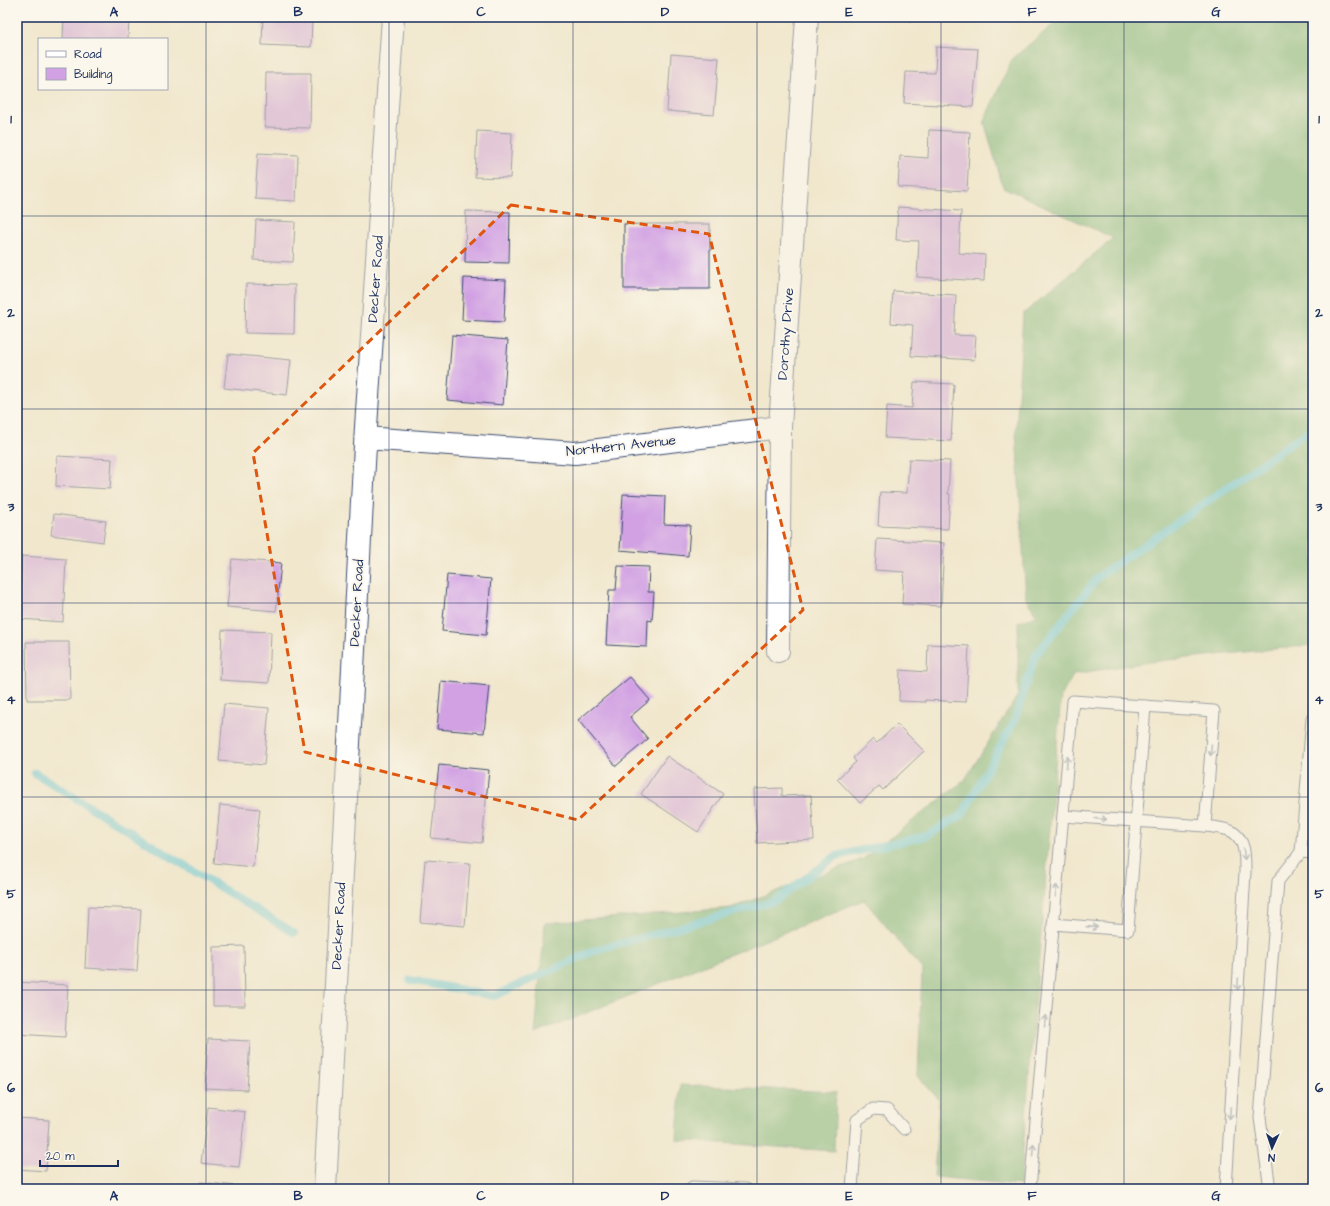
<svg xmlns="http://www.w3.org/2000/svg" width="1330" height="1206" font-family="'Architects Daughter',sans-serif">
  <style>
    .forest { fill: #74b374; stroke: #487169 }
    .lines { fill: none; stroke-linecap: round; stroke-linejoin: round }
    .stream { stroke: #5dc5d9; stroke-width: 8 }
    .building { fill: #d1a1e3 }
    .lane-casing { stroke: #3b4b6f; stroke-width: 13 }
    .street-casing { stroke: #3b4b6f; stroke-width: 24 }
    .lane { stroke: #fff; stroke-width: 11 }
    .street { stroke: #fff; stroke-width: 22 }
    .oneway { stroke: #8d97ae }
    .marked { fill: none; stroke: #de5710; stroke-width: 3; stroke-dasharray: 8 5; stroke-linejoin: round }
    .grid { fill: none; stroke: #1b2f5e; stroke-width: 1; stroke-opacity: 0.55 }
    .labels { text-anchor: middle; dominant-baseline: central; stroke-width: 4; stroke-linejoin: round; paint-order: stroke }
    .street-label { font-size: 14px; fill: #1b2f5e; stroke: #fbf7ec }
    .neatline { fill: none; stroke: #1b2f5e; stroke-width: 1.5 }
    .grid-label { font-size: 13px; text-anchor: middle; font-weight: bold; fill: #1b2f5e }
  </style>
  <rect width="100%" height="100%" fill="#fbf7ec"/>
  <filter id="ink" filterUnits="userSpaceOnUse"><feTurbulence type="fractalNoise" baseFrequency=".025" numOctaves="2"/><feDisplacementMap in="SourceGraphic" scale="8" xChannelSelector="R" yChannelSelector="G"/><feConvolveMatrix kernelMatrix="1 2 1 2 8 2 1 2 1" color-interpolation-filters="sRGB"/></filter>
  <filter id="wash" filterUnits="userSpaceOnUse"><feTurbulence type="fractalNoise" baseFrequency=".012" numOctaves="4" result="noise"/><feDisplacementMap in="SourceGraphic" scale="16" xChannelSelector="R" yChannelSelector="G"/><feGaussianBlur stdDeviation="0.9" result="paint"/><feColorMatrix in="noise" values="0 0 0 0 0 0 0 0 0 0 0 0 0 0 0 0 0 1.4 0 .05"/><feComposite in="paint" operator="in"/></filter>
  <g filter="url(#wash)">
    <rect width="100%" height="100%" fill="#f1e7cd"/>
    <!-- forest -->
    <g class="forest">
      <path d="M1062,17h251v628l-164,17 -75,12 -13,22 -41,489 -86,-8 5,-77 -21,-24 4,-107 -58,-69 -329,134 10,-111 186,-15 132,-49 101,-78 54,-86v-73l19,-6 -11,-17 -10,-167 7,-118 90,-76 -110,-51 -19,-66 28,-62z"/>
      <path d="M680,1085l156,7 -2,59 -157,-11z"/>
    </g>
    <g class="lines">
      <!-- stream -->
      <g class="stream">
        <path d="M35,773l259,160"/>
        <path d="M410,980l84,16 102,-46 179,-49 61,-45 90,-20 36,-21 52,-93 21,-66 63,-79 215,-149"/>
      </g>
    </g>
    <g id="blocks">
      <!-- building -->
      <g class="building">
        <path d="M64,17h65l-1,22h-65z"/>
        <path d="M263,17h49l-1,30 -49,-2z"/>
        <path d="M909,17h69l-1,5 -43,-2v2l-25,-1z"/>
        <path d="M936,47l42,2 -5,58 -69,-4 2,-31 29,1z"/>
        <path d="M671,54l48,4 -5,57 -47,-4z"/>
        <path d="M266,73h45l-1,55 -45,-1z"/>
        <path d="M929,130l41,2 -3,59 -69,-4 2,-31 28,2z"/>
        <path d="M477,131l35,2 -2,45 -35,-1z"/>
        <path d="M258,153l40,2 -2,46 -41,-2z"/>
        <path d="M898,207l63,4 -2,42 26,2 -1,26 -67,-4 2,-36 -23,-1z"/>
        <path d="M466,211l44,1 -1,51 -44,-1z"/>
        <path d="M256,220l39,2 -2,40 -39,-2z"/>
        <rect x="624" y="224" width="86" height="65"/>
        <path d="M464,278l42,2 -2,42 -42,-2z"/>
        <path d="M246,284l49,1 -1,49 -49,-1z"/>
        <path d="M893,291l63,4 -2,40 22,1 -2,24 -63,-4 2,-31 -22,-2z"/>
        <path d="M452,335l56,5 -5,65 -56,-5z"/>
        <path d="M228,354l63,6 -4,35 -63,-7z"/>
        <path d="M914,382l40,2 -3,57 -66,-3 2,-32 25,2z"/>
        <path d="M57,456l55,3 -2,30 -54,-3z"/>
        <path d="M909,459l41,2 -2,33h2l-2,35 -70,-3 2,-34 27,1z"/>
        <path d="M623,494l42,2 -1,28 26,1 -2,31 -68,-6z"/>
        <path d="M54,514l52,7 -3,21 -52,-7z"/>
        <path d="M877,539l67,4 -3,63 -39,-2 2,-32 -29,-2z"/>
        <path d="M22,556l44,3 -3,63 -44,-3z"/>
        <path d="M232,559l49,4 -5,48 -49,-4z"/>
        <path d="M618,566l31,1 -1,25h6l-2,29 -4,-1 -1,27 -41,-2 3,-55h7z"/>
        <path d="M447,575l44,4 -5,56 -44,-4z"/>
        <path d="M222,630l49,2 -2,51 -49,-3z"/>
        <path d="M26,642h43l1,58h-43z"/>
        <path d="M928,644l41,2 -3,56 -41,-2v2l-26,-1 1,-31 27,2z"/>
        <path d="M630,677l20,23 -20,17 18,22 -32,27 -38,-46z"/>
        <path d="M441,681l48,5 -5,47 -47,-4z"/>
        <path d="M224,704l45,4 -5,57 -45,-4z"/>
        <path d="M897,724l27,27 -41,39 -4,-4 -19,17 -23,-24 19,-17 -3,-4 20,-19 4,4z"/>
        <path d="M667,756l56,38 -25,38 -57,-38z"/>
        <path d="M439,765l50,5 -7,73 -51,-5z"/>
        <path d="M782,788v8l29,-1 3,45 -57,3 -3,-54z"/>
        <path d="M220,805l40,4 -7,58 -39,-4z"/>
        <path d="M425,860l45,3 -5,63 -45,-4z"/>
        <path d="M88,907l53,2 -4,62 -52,-3z"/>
        <path d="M244,946l1,60h-32v-59z"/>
        <path d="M17,982l51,3 -3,52 -48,-3z"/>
        <path d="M208,1039l42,2 -3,49 -42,-2z"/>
        <path d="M208,1107l37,5 -6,55 -38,-4z"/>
        <path d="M17,1118l32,2 -3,51 -29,-2z"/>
        <path d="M200,1182l37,4v3h-37z"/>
      </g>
    </g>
  </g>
  <g filter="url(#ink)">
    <use href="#blocks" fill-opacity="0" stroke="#3b4b6f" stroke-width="1"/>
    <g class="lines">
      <!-- lane casing -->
      <g class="lane-casing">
        <g id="lane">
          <path d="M1313,719h-1l-11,133 12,1"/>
          <path d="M1063,816l142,10"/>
          <path d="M1053,924l75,6 17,-224"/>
          <path d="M692,1189v-2l53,2"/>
          <path d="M852,1189l5,-69 16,-11 14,1 17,19"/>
          <path d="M1030,1189l43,-488 141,10 -9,115c8,1 19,2 26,5 15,8 14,26 14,41l-19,317"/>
          <path d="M1270,1189l-10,-71 18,-237 23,-29"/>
        </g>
      </g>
      <!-- street casing -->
      <g class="street-casing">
        <g id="street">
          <path d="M366,438l209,15 205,-26"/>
          <path d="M778,651l2,-224 27,-410"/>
          <path d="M325,1189l41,-762 27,-410"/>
        </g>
      </g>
      <!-- lane -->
      <use href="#lane" class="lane"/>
      <!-- street -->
      <use href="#street" class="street"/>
    </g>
    <!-- one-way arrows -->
    <defs><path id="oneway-shaft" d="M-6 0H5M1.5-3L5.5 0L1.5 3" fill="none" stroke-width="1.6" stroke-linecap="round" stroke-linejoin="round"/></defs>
    <g class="oneway">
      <use href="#oneway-shaft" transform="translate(1211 750) rotate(94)"/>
      <use href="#oneway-shaft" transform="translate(1067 762) rotate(-85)"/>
      <use href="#oneway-shaft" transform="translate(1101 819) rotate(4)"/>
      <use href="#oneway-shaft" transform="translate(1244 854) rotate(82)"/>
      <use href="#oneway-shaft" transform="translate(1056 891) rotate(-85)"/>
      <use href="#oneway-shaft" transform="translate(1092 927) rotate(4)"/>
      <use href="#oneway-shaft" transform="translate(1238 984) rotate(94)"/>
      <use href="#oneway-shaft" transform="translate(1045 1021) rotate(-85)"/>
      <use href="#oneway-shaft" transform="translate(1230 1113) rotate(94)"/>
      <use href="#oneway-shaft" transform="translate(1033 1150) rotate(-85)"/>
    </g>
  </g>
  <!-- marked area -->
  <path d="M0 0H1330V1206H0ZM511,205l198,29 94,376 -225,210 -273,-68 -52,-299z" fill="#f1e7cd" fill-opacity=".55" fill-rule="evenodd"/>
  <path class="marked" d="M511,205l198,29 94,376 -225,210 -273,-68 -52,-299z"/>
  <!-- grid -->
  <path class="grid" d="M206,17v1172M389,17v1172M573,17v1172M757,17v1172M941,17v1172M1124,17v1172M17,216h1296M17,409h1296M17,603h1296M17,797h1296M17,990h1296"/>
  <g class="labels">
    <!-- street labels -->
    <g class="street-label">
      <text transform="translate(376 279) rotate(-86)">Decker Road</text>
      <text transform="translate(786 334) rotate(-86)">Dorothy Drive</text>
      <text transform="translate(621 446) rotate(-6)">Northern Avenue</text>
      <text transform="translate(357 603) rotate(-87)">Decker Road</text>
      <text transform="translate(339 926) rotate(-87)">Decker Road</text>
    </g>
  </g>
  <!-- margin -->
  <rect width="1330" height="1206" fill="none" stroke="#fbf7ec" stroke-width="44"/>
  <!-- legend -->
  <rect x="38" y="38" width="130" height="52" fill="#fbf7ec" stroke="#a1a7b3"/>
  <rect x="46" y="51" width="20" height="6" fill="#ffffff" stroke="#a1a7b3"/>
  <text x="74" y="58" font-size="12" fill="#1b2f5e">Road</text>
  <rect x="46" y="68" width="20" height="12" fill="#d1a1e3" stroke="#a1a7b3"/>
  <text x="74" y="78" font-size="12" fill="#1b2f5e">Building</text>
  <!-- north arrow -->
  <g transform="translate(1272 1148) rotate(183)" stroke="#fbf7ec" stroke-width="3" paint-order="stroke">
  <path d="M0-3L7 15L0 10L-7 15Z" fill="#1b2f5e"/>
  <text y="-6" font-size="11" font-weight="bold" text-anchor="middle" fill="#1b2f5e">N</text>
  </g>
  <!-- scale -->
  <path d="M40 1160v6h78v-6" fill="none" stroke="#1b2f5e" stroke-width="2"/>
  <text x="46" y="1160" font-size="12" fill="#1b2f5e" stroke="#fbf7ec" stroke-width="3" paint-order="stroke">20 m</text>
  <rect x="22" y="22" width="1286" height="1162" class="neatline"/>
  <g class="grid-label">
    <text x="114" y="16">A</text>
    <text x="298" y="16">B</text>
    <text x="481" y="16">C</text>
    <text x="665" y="16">D</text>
    <text x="849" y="16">E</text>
    <text x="1032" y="16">F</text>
    <text x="1216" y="16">G</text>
    <text x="11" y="123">1</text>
    <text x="1319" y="123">1</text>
    <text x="11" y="317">2</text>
    <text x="1319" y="317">2</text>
    <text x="11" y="511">3</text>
    <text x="1319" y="511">3</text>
    <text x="11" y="704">4</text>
    <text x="1319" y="704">4</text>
    <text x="11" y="898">5</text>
    <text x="1319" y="898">5</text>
    <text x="11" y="1092">6</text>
    <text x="1319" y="1092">6</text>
    <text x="114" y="1200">A</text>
    <text x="298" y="1200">B</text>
    <text x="481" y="1200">C</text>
    <text x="665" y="1200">D</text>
    <text x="849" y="1200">E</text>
    <text x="1032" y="1200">F</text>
    <text x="1216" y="1200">G</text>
  </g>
</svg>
